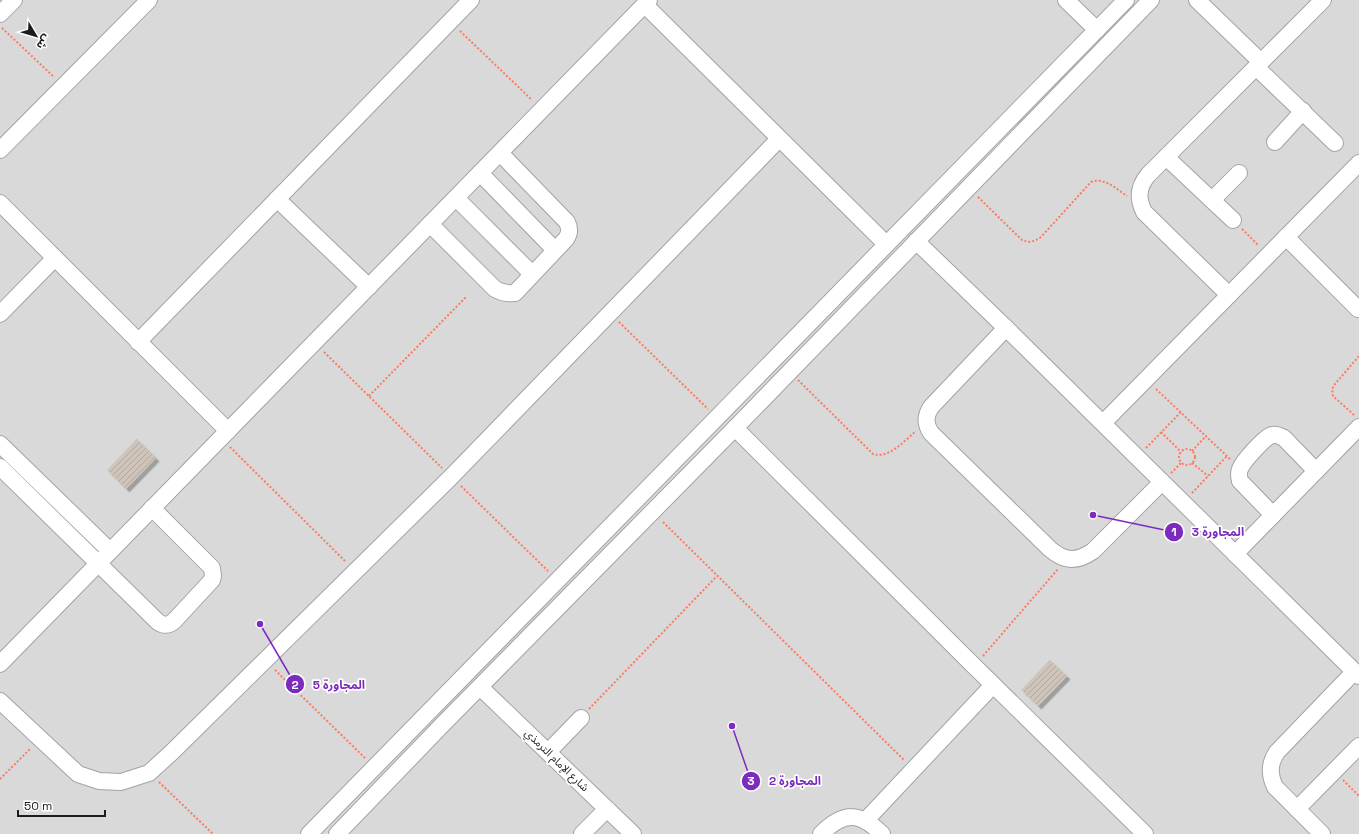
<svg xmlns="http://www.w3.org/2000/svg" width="1359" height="834" font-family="'Space Grotesk','Noto Sans Arabic',sans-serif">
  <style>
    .residential { fill: #dad9d9 }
    .building { fill: url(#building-hatch); filter: url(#shadow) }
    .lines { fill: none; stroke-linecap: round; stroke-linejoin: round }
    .minor-casing { stroke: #a3a3a3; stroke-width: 18 }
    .path { stroke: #ff7961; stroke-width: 2; stroke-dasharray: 2 2; stroke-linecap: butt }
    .minor { stroke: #fff; stroke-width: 16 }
    .labels { text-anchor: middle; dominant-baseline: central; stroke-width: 3.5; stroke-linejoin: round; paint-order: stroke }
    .street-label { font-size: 11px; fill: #1c1c1c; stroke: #fff }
    .leader { fill: none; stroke: #7b2cbf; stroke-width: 1.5 }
    .callout-dot { fill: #7b2cbf; stroke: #fff; stroke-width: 1.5 }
    .mark-label { font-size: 12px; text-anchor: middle; font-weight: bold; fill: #fff }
    .callout-label { font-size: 12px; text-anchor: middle; font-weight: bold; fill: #7b2cbf; stroke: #fff; stroke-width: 3.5; stroke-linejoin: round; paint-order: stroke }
  </style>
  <defs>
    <pattern id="building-hatch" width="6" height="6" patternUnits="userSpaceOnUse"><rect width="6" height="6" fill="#cfc4b9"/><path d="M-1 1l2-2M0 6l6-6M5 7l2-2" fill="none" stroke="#b1a89e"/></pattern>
    <filter id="shadow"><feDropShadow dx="3.5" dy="3.5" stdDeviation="0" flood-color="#0004"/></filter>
  </defs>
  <rect width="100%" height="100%" fill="#efebe1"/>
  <!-- residential -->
  <rect class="residential" x="0" y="0" width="1359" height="834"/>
  <!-- building -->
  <g class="building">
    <path d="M137,439l19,19 -30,31 -19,-19z"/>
    <path d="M1050,660l17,16 -29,30 -17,-16z"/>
  </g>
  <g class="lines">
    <!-- minor casing -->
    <g class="minor-casing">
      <g id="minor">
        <path d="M1066,0l31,30"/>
        <path d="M1197,0l64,62"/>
        <path d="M645,5l241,239"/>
        <path d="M0,14l14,-14"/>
        <path d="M1256,67l79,76"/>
        <path d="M1275,142l28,-31"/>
        <path d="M0,150l149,-150"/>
        <path d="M1166,157l67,63"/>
        <path d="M480,173l75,77"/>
        <path d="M456,198l76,76"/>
        <path d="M277,199l92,88"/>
        <path d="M1212,200l27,-27"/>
        <path d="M0,203l228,228"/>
        <path d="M430,224l65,65c7,4 12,5 20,4l51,-54c4,-6 4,-10 1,-17l-67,-69"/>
        <path d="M1286,237l72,72"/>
        <path d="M916,241l90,87 353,348"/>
        <path d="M1229,295l-85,-83c-7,-14 -6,-25 4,-37l175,-175"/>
        <path d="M0,314l55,-56"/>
        <path d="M1006,328l-75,79c-6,9 -6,17 0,26l119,116c15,13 27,13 43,2l69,-69"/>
        <path d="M138,342l333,-342"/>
        <path d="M1103,423l256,-260"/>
        <path d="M735,428l239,238 171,168"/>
        <path d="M0,444l110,107"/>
        <path d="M0,467l158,155c6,4 11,4 17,-2l37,-40 1,-4 -1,-8 -60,-60"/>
        <path d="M1273,515l-33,-34c-1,-4 -2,-8 0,-12 3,-8 25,-32 32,-34 5,-1 8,1 12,3l32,33"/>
        <path d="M1235,554l124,-127"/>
        <path d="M0,664l649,-664"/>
        <path d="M480,687l153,147"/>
        <path d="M0,701l78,73 21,7 22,1 28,-9 22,-20 280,-276 328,-338"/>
        <path d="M548,752l33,-34"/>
        <path d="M1297,809l62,-63"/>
        <path d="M866,820l127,-135"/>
        <path d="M309,834l817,-834"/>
        <path d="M337,834l107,-111 291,-295 416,-428"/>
        <path d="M582,834l25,-25"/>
        <path d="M821,834c23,-23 39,-22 61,0"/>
        <path d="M1322,834l-47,-47c-6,-13 -6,-23 2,-35l77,-80"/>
      </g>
    </g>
    <!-- path -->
    <g class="path">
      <path d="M2,28l52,49"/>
      <path d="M460,31l72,69"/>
      <path d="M978,197l44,43c7,3 12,2 19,-3l50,-55c14,-5 25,7 36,14"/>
      <path d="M1242,229l17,17"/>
      <path d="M619,322l89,87"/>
      <path d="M324,352l118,116"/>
      <path d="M798,380l75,74c16,5 31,-13 43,-23"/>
      <path d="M1156,389l74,70"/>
      <path d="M369,396l97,-99"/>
      <path d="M1354,415l-21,-19 -1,-7 3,-5 24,-28"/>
      <path d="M1161,432l20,20"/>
      <path d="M230,447l116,115"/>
      <path d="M1146,448l35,-36"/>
      <circle cx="1187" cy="457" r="8"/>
      <path d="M1192,451l14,-15"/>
      <path d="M1192,463l16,13"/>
      <path d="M1171,473l10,-10"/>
      <path d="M461,486l87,85"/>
      <path d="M1192,493l35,-37"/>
      <path d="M663,522l241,238"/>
      <path d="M983,656l75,-87"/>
      <path d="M275,670l90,88"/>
      <path d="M589,709l128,-133"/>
      <path d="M0,779l31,-31"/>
      <path d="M1343,780l16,16"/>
      <path d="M159,782l54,52"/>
    </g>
    <!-- minor -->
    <use href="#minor" class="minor"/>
  </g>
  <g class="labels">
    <!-- street labels -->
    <g class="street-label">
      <text transform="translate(557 760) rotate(44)">شارع الإمام الترمذي</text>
    </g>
  </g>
  <!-- callouts -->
  <path class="leader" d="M1093 515L1174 532M260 624L295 684M732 726L751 781"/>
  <g class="callout-dot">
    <circle cx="1093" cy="515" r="4"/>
    <circle cx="260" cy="624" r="4"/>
    <circle cx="732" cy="726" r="4"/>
    <circle cx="1174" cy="532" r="10"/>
    <circle cx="295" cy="684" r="10"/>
    <circle cx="751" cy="781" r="10"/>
  </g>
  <g class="mark-label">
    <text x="1174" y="536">1</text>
    <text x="295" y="689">2</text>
    <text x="751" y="785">3</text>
  </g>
  <g class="callout-label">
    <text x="1218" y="536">المجاورة 3</text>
    <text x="339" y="689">المجاورة 5</text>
    <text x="795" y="785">المجاورة 2</text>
  </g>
  <!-- north arrow -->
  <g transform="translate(36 36) rotate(128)" stroke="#ffffff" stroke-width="3" paint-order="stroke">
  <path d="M0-3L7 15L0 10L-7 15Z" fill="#1c1c1c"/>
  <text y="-6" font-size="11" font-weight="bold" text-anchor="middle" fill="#1c1c1c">ش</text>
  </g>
  <!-- scale -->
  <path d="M18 810v6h87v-6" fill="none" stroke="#1c1c1c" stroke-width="2"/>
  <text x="24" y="810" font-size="12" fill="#1c1c1c" stroke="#ffffff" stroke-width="3" paint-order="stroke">50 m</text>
</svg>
